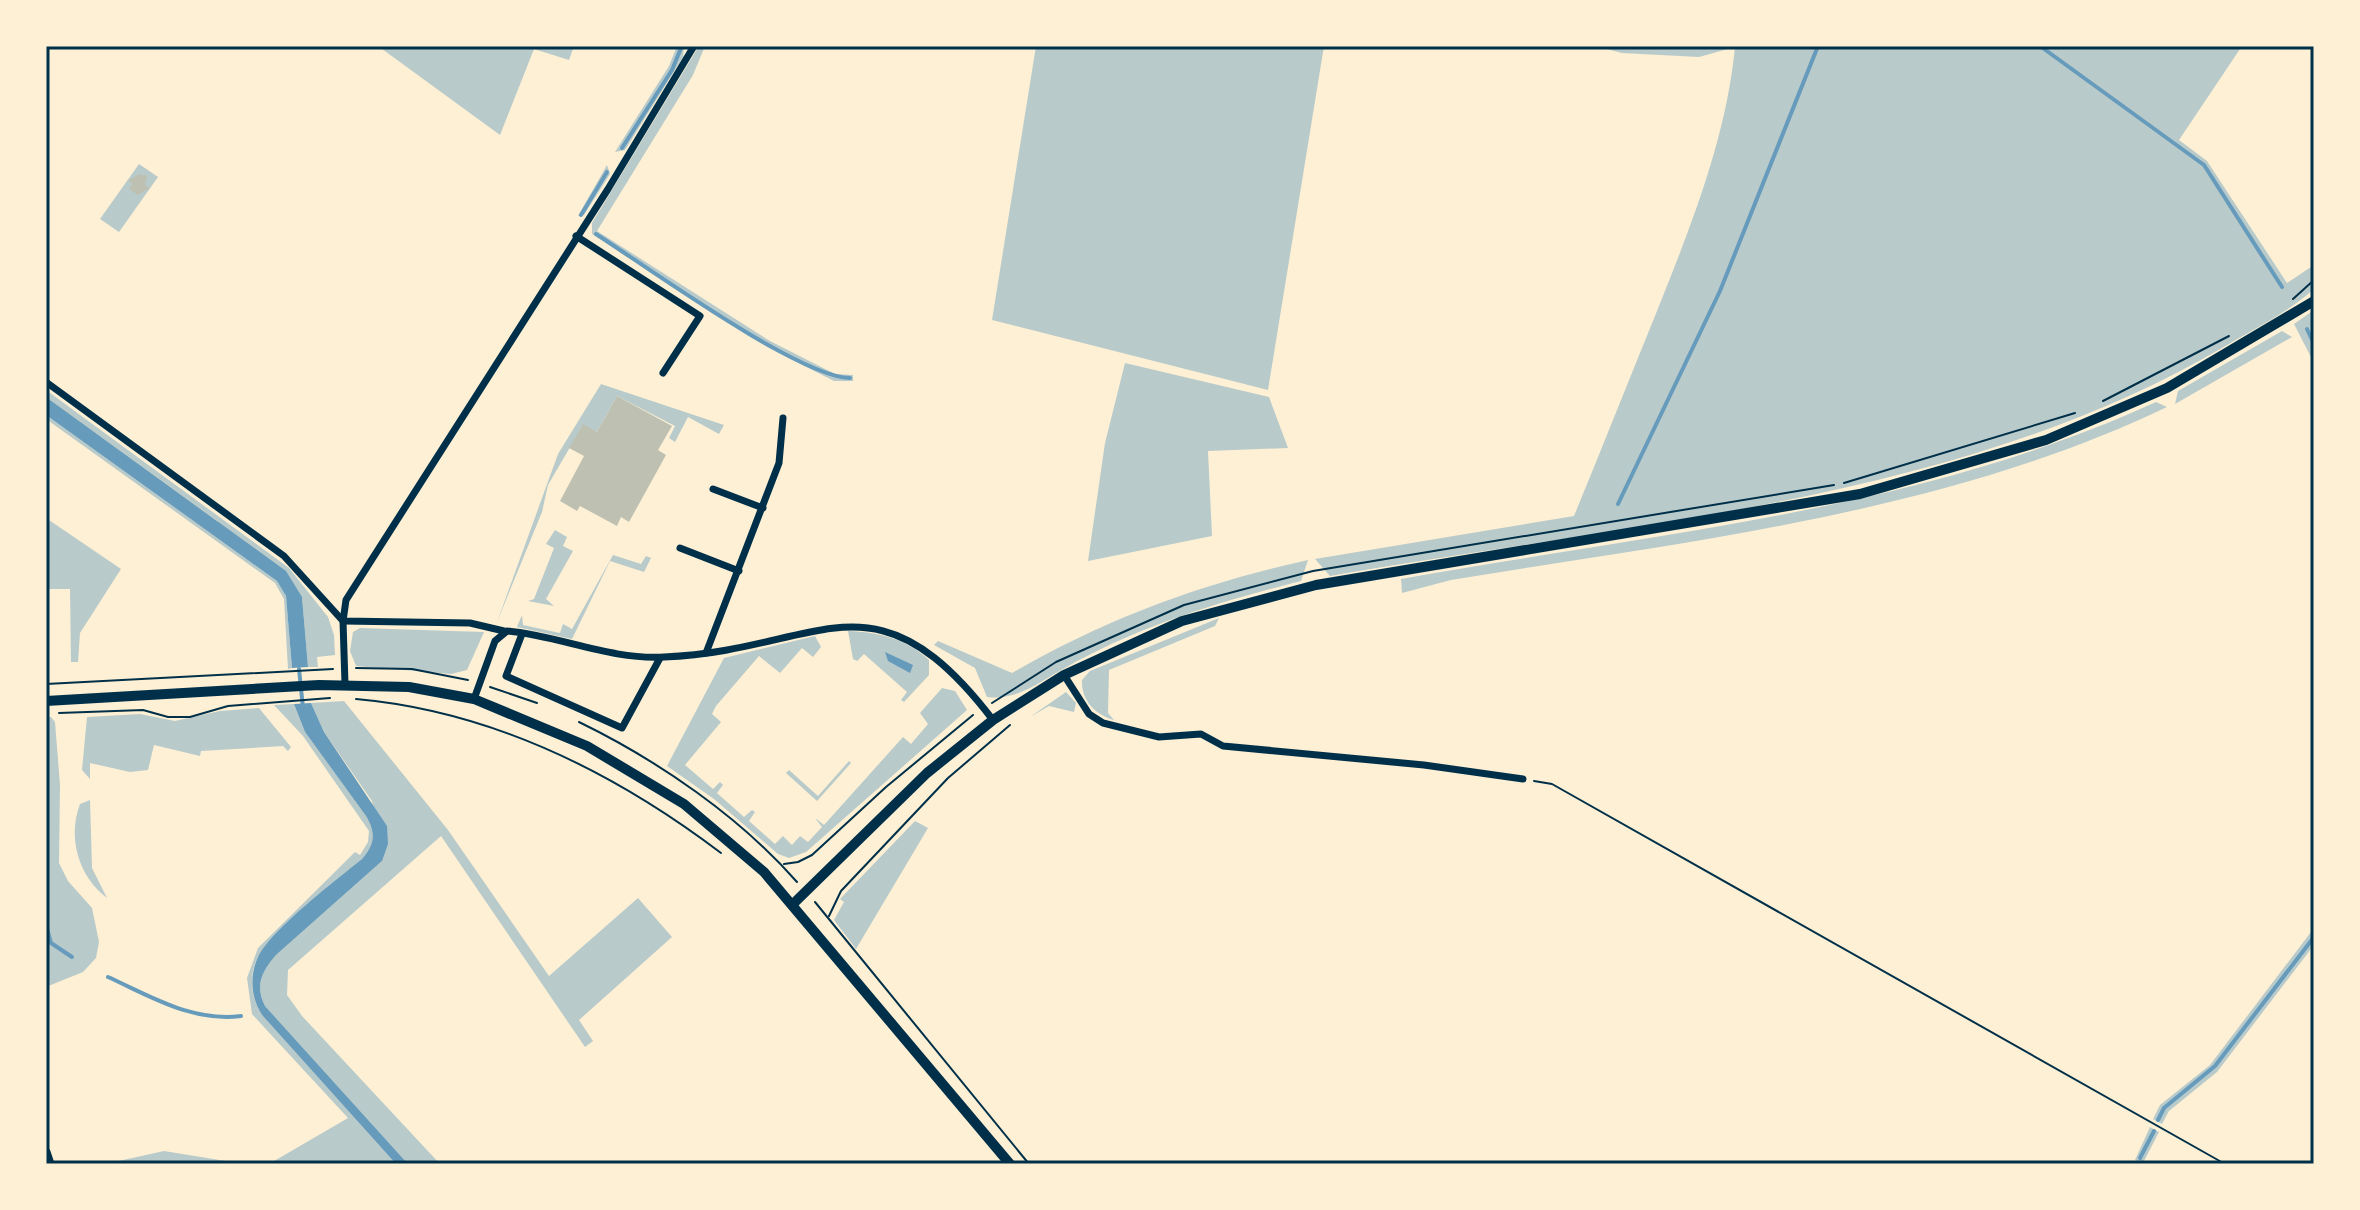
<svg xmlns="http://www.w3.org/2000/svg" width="2360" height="1210" font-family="Figtree,sans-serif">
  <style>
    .green { fill: #b9caca }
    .water { fill: #669bbc }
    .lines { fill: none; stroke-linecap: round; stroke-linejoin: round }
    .stream { stroke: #669bbc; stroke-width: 4 }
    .building { fill: #bec0b2 }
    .path { stroke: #003049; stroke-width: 2 }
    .minor { stroke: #003049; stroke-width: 7 }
    .tertiary { stroke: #003049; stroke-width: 9 }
    .secondary { stroke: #003049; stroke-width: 10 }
    .neatline { fill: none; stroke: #003049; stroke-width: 3 }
  </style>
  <rect width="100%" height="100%" fill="#fdf0d5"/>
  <!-- green -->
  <g class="green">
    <path d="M378,46h196l-5,14 -35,-11 -34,86z"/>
    <path d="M677,46h7l-1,11 -58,93 -10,2 54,-86z"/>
    <path d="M699,46h6l-12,29 -96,156 173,110 65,33 18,1v6h-19l-67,-34 -175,-113v-11z"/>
    <path d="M1036,46h288l-56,344 -276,-70z"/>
    <path d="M1595,46h647l-63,94 28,21 80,122 27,-18v24c-27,24 -60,40 -92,59 -261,153 -598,176 -892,228l-15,-17 259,-43c28,-68 55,-136 83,-205 34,-85 69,-172 78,-264l-36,10 -77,-4z"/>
    <path d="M139,164l19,13 -39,55 -19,-13z"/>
    <path d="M607,165l3,9 -26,41 -6,1z"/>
    <path d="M2314,310v53l-20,-39z"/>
    <path d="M2282,331l10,6 -117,67 3,-13z"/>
    <path d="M1125,363l144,34 19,51 -80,3 4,85 -124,25 17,-118z"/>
    <path d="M601,384l123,41 -5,9 -31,-17 -13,25 -6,-4 6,-12 -58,-30 -20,36 -14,-7 -35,60 -6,27 -45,110 61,-168z"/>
    <path d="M46,390l243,178 39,49 6,18 1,20 -18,2 1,10h-10l-6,-70 -86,-77 -170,-123z"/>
    <path d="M2156,402l11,5c-224,107 -474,133 -716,173l-49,13 -1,-14c255,-46 517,-68 755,-177z"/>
    <path d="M46,415l231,166 9,15 6,72 -4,1 -4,-70 -9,-16 -229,-164z"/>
    <path d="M46,518l75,51 -41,64 -2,29h-7l-1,-73h-24z"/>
    <path d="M555,530l12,7 -4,9 10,5 -27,48 8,7 -26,-5 6,-2 20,-51 -8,-4z"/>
    <path d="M613,555l28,9 5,-8 5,2 -7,14 -34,-11 -38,78 -55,-12 5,-12 1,10 37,8 3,-9 9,5z"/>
    <path d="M1308,560l-7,21c-82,21 -162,45 -236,87 -26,14 -48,33 -78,29l-12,-29 -41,-23 4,-4 74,32c96,-55 188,-89 296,-113z"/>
    <path d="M1219,618l-4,8 -106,44 -1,43 6,7c-18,-5 -33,-19 -32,-40l8,-9z"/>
    <path d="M360,628l124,4 -17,38 -16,4 -95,-8 -6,-15 3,-19z"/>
    <path d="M848,631c31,1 58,8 81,29v15l-25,27 -3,-2 6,-8 -43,-38 -7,7 -4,-2z"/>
    <path d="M815,636l6,11 -8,10 -11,-9 -22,25 -21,-17 -43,50 -4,8 9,8 -36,43 28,24 7,-7 3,3 -6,8 27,24 8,-7 3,2 -6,9 26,23 8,-8 9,9 8,-9 8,6 14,-15 -7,-9 9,7 79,-88 8,7 17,-20 -8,-11 22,-25 13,3 12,19 -161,142 -17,6 -11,-4 -64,-55 -47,-33 57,-108z"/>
    <path d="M1066,692l10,11 -2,9 -25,-6 -19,11z"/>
    <path d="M344,701l104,129 101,146 89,-78 34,39 -93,83 14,21 -8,6 -144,-211 -153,134 -1,25 15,21 138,148h-32l-143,-158c-10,-20 -4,-35 11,-51l106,-94 -10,-60 -48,-69 -13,-29z"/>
    <path d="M294,704l11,28 61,84c10,17 9,28 -4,43 -26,21 -89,70 -104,98 -10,18 -7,41 4,58l134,149h-127l79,-46 -96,-104 -5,-36 11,-30 97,-96 5,3 8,-13 1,-11 -66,-95 -29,-31z"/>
    <path d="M259,708l32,39 -3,4 -5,-5 -82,5 -1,5 -46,-11 -6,25 -18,2 -40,-9v16l-8,-9 5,-53 53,-3 35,7 45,-10z"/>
    <path d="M46,717h5l4,5 5,63 -1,78 9,18 24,27 7,34 -3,16 -13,14 -37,15z"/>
    <path d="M849,761l2,2 -34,38 -31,-28 3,-3 29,26z"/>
    <path d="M90,800l2,68 15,30c-28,-21 -40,-60 -27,-94z"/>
    <path d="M915,821l13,7 -72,121 -22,-29 10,-18 -4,-3z"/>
    <path d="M2314,928v17l-97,127 -48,39 -7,13 -9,-5 7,-14 50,-40z"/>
    <path d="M2150,1127l9,5 -16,31 -8,-3z"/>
    <path d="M164,1151l80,13h-139z"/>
  </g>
  <!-- water -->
  <g class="water">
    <path d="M46,397l240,174 16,26 6,70 -16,1 -6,-72 -9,-15 -231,-166z"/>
    <path d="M885,652l28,13 -3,8 -22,-12z"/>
    <path d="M311,703l13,29 63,94 1,18 -6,17 -106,94c-15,17 -21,31 -11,51l143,158h-12l-134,-149c-11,-17 -13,-39 -4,-58 14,-28 78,-77 104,-98 13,-15 14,-26 4,-43l-61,-84 -11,-28z"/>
  </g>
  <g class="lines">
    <!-- stream -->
    <g class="stream">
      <path d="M2040,46l164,119 78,122"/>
      <path d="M1738,47l2,-1"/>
      <path d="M622,148l50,-78 9,-22"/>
      <path d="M581,215l26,-43"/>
      <path d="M596,234c51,33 203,143 254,144"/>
      <path d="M2307,329l7,15"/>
      <path d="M1618,504l102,-213 98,-245"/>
      <path d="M299,669l4,39"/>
      <path d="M46,925l5,18 21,14"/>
      <path d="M108,977c44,20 84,45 133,39"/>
      <path d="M2158,1120l6,-12 51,-42 99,-129"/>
      <path d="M2140,1158l14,-27"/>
    </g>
  </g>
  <!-- building -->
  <g class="building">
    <path d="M139,174l8,2 -2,9 4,3 -11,7 -9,-6 4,-5 -5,-3z"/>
    <path d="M617,396l55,30 -14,24 8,5 -37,67 -8,-5 -4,9 -37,-20 -3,5 -17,-10 24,-45 -15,-8 14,-24 14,8z"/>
  </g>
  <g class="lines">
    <!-- path -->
    <g class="path">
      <path d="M2293,299l21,-19"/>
      <path d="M2103,401l126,-65"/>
      <path d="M1844,483l231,-70"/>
      <path d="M356,668l56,1 56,11"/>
      <path d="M46,684l287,-15"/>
      <path d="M490,687l47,16"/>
      <path d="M356,699c136,12 258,73 365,154"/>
      <path d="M992,703l64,-41 128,-57 129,-34 521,-86"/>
      <path d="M59,713l84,-3 25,7h22l38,-11 102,-8"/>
      <path d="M579,722c80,39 161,95 218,160"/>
      <path d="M1534,781l18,3 673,380"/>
      <path d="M784,864l14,-2 14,-7 74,-68 87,-72"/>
      <path d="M815,902l214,262"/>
      <path d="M829,916l12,-25 107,-113 62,-53"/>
    </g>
    <!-- minor -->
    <g class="minor">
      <path d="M576,236l124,80 -37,57"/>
      <path d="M46,382l238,174 59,65 127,2 34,8"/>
      <path d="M713,489l50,19"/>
      <path d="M680,548l59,23"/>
      <path d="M522,634l-16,42 116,52 38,-70"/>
      <path d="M706,653l73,-190 4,-45"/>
      <path d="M1064,675l25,39 14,9 56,14 42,-3 22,12 201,19 99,14"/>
      <path d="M345,684l-2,-63 3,-21 262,-411 86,-143"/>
      <path d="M474,699l21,-58 12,-10c53,5 103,29 157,26 156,-6 209,-94 329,63"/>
    </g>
    <!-- tertiary -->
    <path class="tertiary" d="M46,1152l4,12"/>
    <!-- secondary -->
    <g class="secondary">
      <path d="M46,701l273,-16 90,2 65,12 113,47 97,58 80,68 246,292"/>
      <path d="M793,904l134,-131 66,-53 71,-45 118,-54 134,-36 544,-91 186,-54 121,-52 147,-87"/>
    </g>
  </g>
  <!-- border -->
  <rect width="2360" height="1210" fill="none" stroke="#fdf0d5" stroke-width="96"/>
  <rect x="48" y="48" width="2264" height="1114" class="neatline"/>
</svg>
